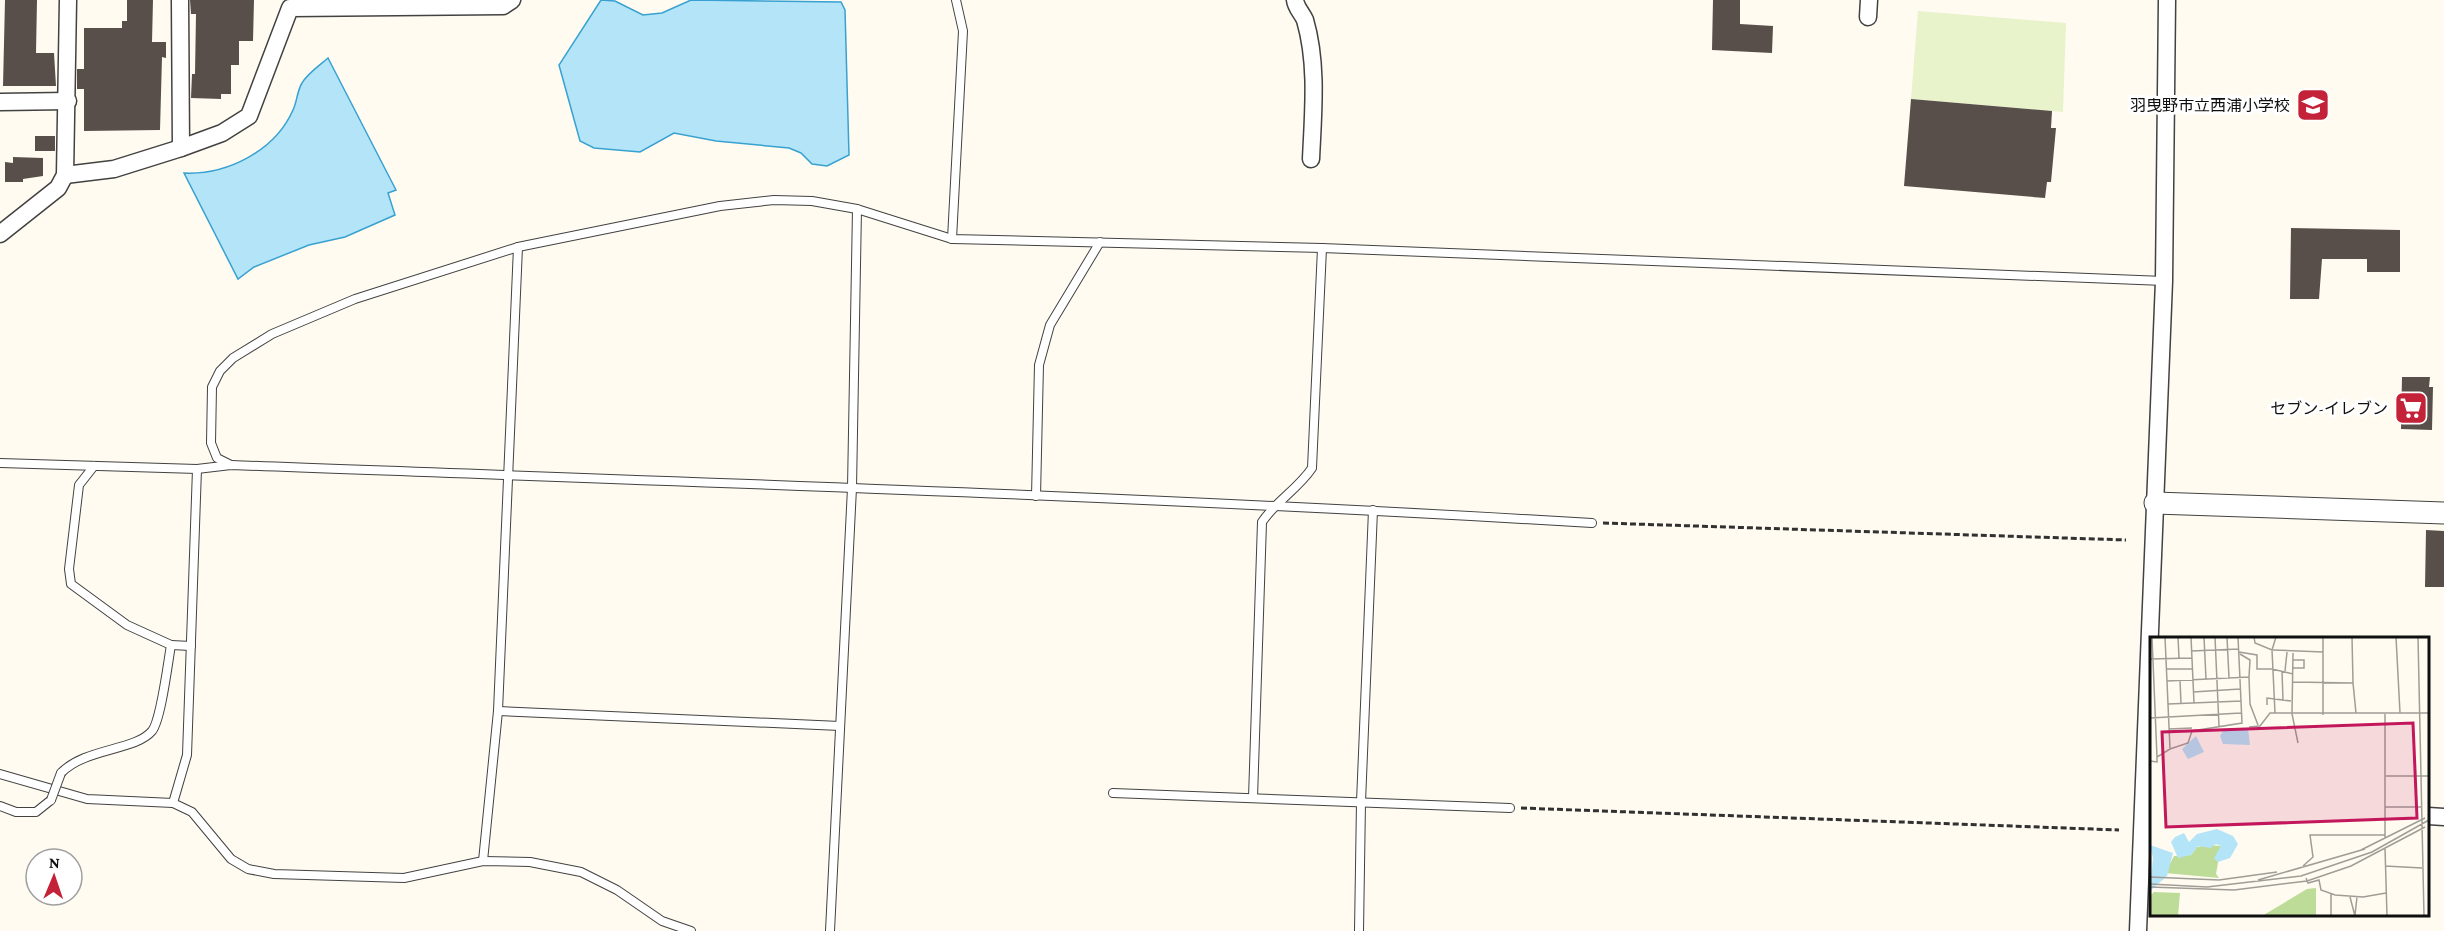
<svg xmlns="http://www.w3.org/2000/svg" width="2444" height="931" font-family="'Crimson Pro','Noto Sans JP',serif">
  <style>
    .pitch { fill: #e8f2cb }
    .water { fill: #b4e4f8; stroke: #38a1d1; stroke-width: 1.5 }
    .building { fill: #584f4b }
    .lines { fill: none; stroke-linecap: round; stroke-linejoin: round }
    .service-casing { stroke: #424242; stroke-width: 10 }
    .minor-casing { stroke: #424242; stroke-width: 19 }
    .tertiary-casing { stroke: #424242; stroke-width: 23 }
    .path { stroke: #313131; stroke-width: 3; stroke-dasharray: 6 3; stroke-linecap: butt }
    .service { stroke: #fff; stroke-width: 8 }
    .minor { stroke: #fff; stroke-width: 16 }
    .tertiary { stroke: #fff; stroke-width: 21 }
    .service-bridge-casing { stroke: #424242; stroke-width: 10; stroke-linecap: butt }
    .service-bridge { stroke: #fff; stroke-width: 8 }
    .labels { text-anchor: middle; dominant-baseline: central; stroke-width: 6; stroke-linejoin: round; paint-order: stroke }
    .poi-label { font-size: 16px; fill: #0f0f0f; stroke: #fff; text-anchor: end }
    .inset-road { fill: none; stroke: #9f9d96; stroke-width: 1.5 }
    .view { fill: #c2185b; fill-opacity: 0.15; stroke: #c2185b; stroke-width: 3 }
    .inset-edge { fill: none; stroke: #0f0f0f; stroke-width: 3 }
  </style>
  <rect width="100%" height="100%" fill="#fffbf0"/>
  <!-- pitch -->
  <path class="pitch" d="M1918,11l148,12 -3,89 -152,-13z"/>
  <!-- water -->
  <g class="water">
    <path d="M601,0l14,1 28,14 19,-2 29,-13 150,2 4,8 4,145 -22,11 -15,-2 -11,-11 -12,-5 -73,-7 -42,-8 -34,19 -46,-4 -14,-7 -21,-76z"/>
    <path d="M328,58l68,132 -8,3 7,22 -50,22 -36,8 -55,22 -16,12 -54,-106c43,2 91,-22 109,-63 4,-8 4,-19 9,-27 5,-9 18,-18 26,-25z"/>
  </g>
  <!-- building -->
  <g class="building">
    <path d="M5,0h32l-1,53h18l2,33h-53z"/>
    <path d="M127,0h26l-1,42h14v16l-4,-1 -2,73 -76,1v-42h-7v-20h7v-41h38v-7h5z"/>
    <path d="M190,0h64l-1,41h-14v24h-8v29h-10v5l-30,-1 1,-24h3l1,-60h-5z"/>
    <path d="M1713,0h27v24l33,2 -1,27 -60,-3z"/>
    <path d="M1911,99l141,12 -1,17h5l-5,54h-4l-2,16 -141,-12z"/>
    <rect x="35" y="136" width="20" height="15"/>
    <path d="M13,157l30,1v18l-20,3v3h-18v-20l8,1z"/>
    <path d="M2291,228l109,2v42h-33v-13h-45l-3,40h-29z"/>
    <path d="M2402,377h28l-1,10h4l-1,43 -31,-1z"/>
    <path d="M2426,530l18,1v56h-19z"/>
  </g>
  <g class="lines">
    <!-- service casing -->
    <g class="service-casing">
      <g id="service">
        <path d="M952,239l11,-208 -7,-31"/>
        <path d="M0,463l197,6 34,-4c454,17 908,31 1361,58"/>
        <path d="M231,465l-14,-7 -6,-15 1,-56 8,-16 13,-13 39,-24 83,-35 163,-52 202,-41 54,-6 38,1 45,8 95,30 370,9 842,33"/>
        <path d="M1036,496l3,-131 11,-40 50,-83"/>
        <path d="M171,645l20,1"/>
        <path d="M498,711l342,15"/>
        <path d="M61,773c24,-25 74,-22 91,-42 9,-11 16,-69 19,-86l-44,-20 -56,-41 -2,-15 10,-84 15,-19"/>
        <path d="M0,774l87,25 86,4 19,9 39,47 17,10 26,5 130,4 79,-17 47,1 51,10 36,18 45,31 29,10"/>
        <path d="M1113,793l397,15"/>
        <path d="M1253,798l9,-276c14,-21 36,-33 50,-54l10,-220"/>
        <path d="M173,803l14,-48 10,-286"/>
        <path d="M0,806l16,6h20l15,-12"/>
        <path d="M483,861l15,-150 20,-464"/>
        <path d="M830,931l22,-443 5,-279"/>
        <path d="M1359,931l2,-129 12,-292"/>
      </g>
    </g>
    <!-- minor casing -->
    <g class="minor-casing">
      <g id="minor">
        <path d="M180,0l1,148"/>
        <path d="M1295,0c1,8 7,13 10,20 13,44 8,94 6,139"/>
        <path d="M1868,17l1,-17"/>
        <path d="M0,102l68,-1"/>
        <path d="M65,175l49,-6 67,-21 41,-15 27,-17 41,-108 213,-2 9,-6"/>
        <path d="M0,234l58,-46 7,-13 3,-175"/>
        <path d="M2428,816l16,1"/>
        <path d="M2138,931l26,-650 3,-281"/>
      </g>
    </g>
    <!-- tertiary casing -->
    <g class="tertiary-casing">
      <path id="tertiary" d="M2155,503l289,10"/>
    </g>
    <!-- path -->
    <g class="path">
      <path d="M1603,523l523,17"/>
      <path d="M1521,808l598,22"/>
    </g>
    <!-- service -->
    <use href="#service" class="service"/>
    <!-- minor -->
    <use href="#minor" class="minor"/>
    <!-- tertiary -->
    <use href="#tertiary" class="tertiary"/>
    <!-- service-bridge casing -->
    <g class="service-bridge-casing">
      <path id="service-bridge" d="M51,800l10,-27"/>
    </g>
    <!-- service-bridge -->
    <use href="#service-bridge" class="service-bridge"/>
  </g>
  <!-- icons -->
  <defs>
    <g id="school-square" transform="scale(1.725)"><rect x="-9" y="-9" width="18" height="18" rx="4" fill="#c32238" stroke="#fff"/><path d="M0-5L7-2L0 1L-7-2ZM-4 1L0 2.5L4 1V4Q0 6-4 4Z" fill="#fff"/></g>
    <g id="supermarket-square" transform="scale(1.725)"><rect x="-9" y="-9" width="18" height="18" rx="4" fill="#c32238" stroke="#fff"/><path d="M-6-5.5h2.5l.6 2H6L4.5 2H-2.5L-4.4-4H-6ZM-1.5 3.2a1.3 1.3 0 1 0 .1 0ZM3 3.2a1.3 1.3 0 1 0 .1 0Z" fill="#fff"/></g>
  </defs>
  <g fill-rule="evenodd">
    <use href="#school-square" x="2313" y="105"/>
    <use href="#supermarket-square" x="2411" y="408"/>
  </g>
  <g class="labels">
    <!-- poi labels -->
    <g class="poi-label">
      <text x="2290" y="105">羽曳野市立西浦小学校</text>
      <text x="2388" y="408">セブン-イレブン</text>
    </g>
  </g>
  <!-- overview -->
  <g transform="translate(2150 637)">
    <rect width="279" height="279" fill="#fffbf0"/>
    <path d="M58,208l13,1 -5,28 3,4 -54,-5 9,-17 17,-1 6,-8zM166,251v28h-54l45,-27zM4,255l26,1 -2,23h-28v-20z" fill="#bcdc97"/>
    <path d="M98,91l2,17 -27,-1 -3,-8 4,-7zM46,99l8,16 -16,7 -6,-10zM67,192l16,7 5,8 -8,14 -12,4 -4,-4 7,-12 -5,-2 -6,4 -12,-2 -7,9 -13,3 -7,-16 4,-5 9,-4 5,9 8,-8zM0,208l23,8 -6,23 -17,15 3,-33z" fill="#b4e4f8"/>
    <path class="inset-road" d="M2,0l5,120M15,0l5,112M28,0l1,21M41,0l3,66M54,0l2,42M65,0l4,89M77,0l2,41M104,0l1,6 17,7 4,-13M173,0v78M246,0l4,76M268,0l6,279M122,13l3,63M123,13l50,2M41,14l48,-2M89,15l18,3v14h15M143,16l-1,61 6,29M90,17l10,6 -1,17M0,22l42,-1M143,23h11v8h-11M16,32h26M122,32l21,5M132,34l1,29M135,34l2,-19M30,43l1,24M17,44l82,-4 1,27 8,21M143,45l60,1 -1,-46M203,46l3,30M43,55l47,-3M18,67l73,-3M117,68v-7l24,3M235,77v124M0,81l91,-5M99,90l11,-1 10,-13h159M19,92l23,-1M0,124l7,1v-5l13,-8 18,-6 4,-12 50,-8 -4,-86M236,139h43M235,170h36M235,211l2,68M211,213l64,-32M153,229l10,-9 -3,-22h75M235,229l37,2M0,240l69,3 58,-8M156,241l2,5 11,-3 2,10 14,5 28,2 23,-4M108,243l107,-31M0,247l57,3 94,-11 71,-24 57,-32M0,250l84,3 73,-9 44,-15 74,-39M200,260l5,19M205,278l2,-18M181,279v-22"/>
    <path class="view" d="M263,86l4,95 -251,9 -4,-95z"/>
    <rect width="279" height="279" class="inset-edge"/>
  </g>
  <!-- north arrow -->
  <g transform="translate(54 877) rotate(2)"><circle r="28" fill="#ffffff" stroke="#9f9f9f" stroke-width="1.5"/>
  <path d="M0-4.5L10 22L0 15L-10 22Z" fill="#c32238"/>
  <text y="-9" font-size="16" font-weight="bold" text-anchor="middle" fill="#0f0f0f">N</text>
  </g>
</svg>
